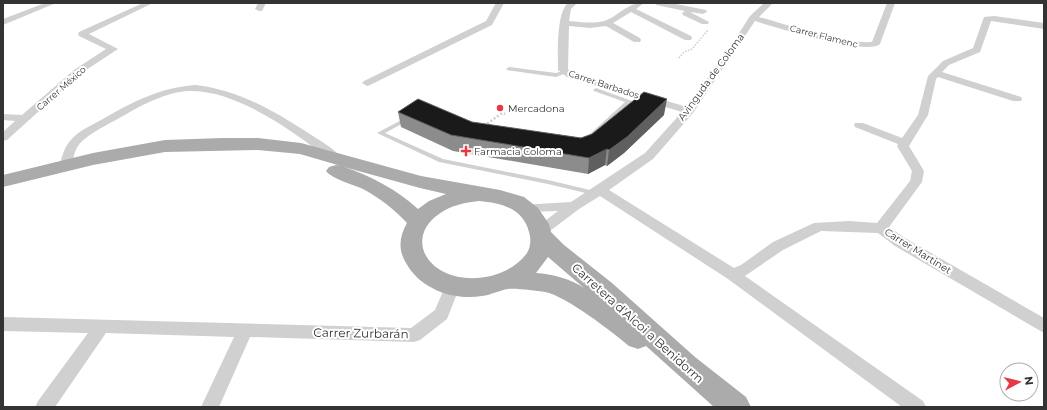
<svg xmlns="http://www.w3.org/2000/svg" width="1047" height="410" font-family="Montserrat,sans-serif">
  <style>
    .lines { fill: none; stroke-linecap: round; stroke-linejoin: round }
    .path-far1 { stroke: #cdcdcd; stroke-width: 1.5; stroke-dasharray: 1.5 1.5; stroke-linecap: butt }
    .path { stroke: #cdcdcd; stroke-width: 2.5; stroke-dasharray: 2 2; stroke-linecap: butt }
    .service { fill: #d0d0d0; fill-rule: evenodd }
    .minor { fill: #d0d0d0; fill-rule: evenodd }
    .primary { fill: #ababab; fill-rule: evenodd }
    .wall { fill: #8c8c8c }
    .shaded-wall { fill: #5f5f5f }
    .building { fill: #1a1a1a; stroke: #5f5f5f }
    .poi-dot { fill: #e63946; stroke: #fff; stroke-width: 1.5 }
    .labels { text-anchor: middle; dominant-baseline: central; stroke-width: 4; stroke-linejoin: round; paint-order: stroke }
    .far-street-label { font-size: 9px; fill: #333; stroke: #fff }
    .street-label { font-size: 10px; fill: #333; stroke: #fff }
    .poi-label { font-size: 10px; fill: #333; stroke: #fff; text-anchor: start }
    .near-street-label { font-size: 12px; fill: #333; stroke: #fff }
  </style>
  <rect width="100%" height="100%" fill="#fff"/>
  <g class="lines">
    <!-- path-far1 -->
    <path class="path-far1" d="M679,58l5,-6 8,-3 16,-19"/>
    <!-- path -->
    <path class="path" d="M484,126l18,-13 3,1"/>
    <!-- service -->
    <g class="service">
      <path d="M509,67l47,6 10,-3 3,2 -13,5 -49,-7 -1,-1z"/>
      <path d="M596,88l36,13 -38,35 -2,1 -3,-2 1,-1 35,-32 -31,-11 -1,-1z"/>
      <path d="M407,117l2,1v2l-24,13 58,26 105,21 46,11 3,2 -3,2 -46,-11 -109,-22 -62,-29z"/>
    </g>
    <!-- minor -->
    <g class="minor">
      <path d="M45,3h11l-53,22v-6z"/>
      <path d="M143,3h10l-64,31 29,15 -38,25 -73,66 -4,1v-9l12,-11 -12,-1v-6l19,1 52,-45 32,-21 -27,-13 -1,-2 1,-2z"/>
      <path d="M258,3h8l-4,8h-3l-4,-2z"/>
      <path d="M496,3h8l-12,22 -122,60 -3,1 -5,-3 2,-2 122,-60z"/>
      <path d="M568,3h9l-6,6 -2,12c11,1 24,3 35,0 16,-5 21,-18 40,-18l-8,6 55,27 1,2 -1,2h-6l-54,-28 -18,11 27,15 1,2 -1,2h-6l-28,-16 -16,2 -21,-2 -1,43 5,4 114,34 47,-66 16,-25 14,-13h9l-14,14c30,8 83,27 113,25l15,-39h8l-15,41c-12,12 -106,-17 -125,-23l-62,92 -40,46 -44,31 125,78 7,-3 32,-23 41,-19 35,-2 28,2 33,-42 2,-10 -15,-25 1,-2 -43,-17 -1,-2 1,-2h8l39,15 16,-23 10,-39 15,-15 30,-13 11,-31 10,-1 50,7v6l-53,-8 -11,31 -31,13 -7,7 79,25 1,2 -1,2h-8l-75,-24 -2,2 -8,36 -19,31 15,25 -2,11 -33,45 16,11 139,80v15l-149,-87 -17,-13 -57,-2 -38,19 -38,26 178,125 3,6h-24l-174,-128 -128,-83 -21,13 -33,25 -5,2 -5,-2 -2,-3 2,-3 22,-17 -33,1 -5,-1 -2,-3 2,-3 51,-3 74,-49 37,-41 -115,-35 -9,-7c0,-16 -2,-57 10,-67z"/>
      <path d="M655,3h16l35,7 1,2 -4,2 -13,-2 19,10 -1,2h-6l-19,-9 -1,-2 3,-2 -29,-6z"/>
      <path d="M195,85c45,5 81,27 118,51 9,6 21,12 27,21l-2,3h-8c-38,-30 -101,-76 -151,-68 -20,4 -39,14 -56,24 -12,7 -38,19 -45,30 -5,7 -4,16 -9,23h-8l-2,-3c3,-9 5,-18 11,-25 8,-10 20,-15 31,-21 32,-18 57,-32 94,-35z"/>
      <path d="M452,280l5,2 3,4 -13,33 -27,21 -6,2 -164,-5 -31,70h-18l33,-70 -128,-4 -51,74h-20l3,-6 50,-68 -85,-2v-14l408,11 24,-18 12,-28z"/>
    </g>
    <!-- primary -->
    <path class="primary" d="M222,138h36l43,5 120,33 79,14 24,7 14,11 11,16 2,8 13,13 48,38 83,74 51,40 5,10h-37l-68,-61 -8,3 -9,-3c-18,-15 -63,-50 -84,-54 -9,-1 -28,-4 -37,-3 -8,1 -17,6 -26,7 -28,5 -62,-7 -76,-33 -8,-13 -7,-26 1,-40 -12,-13 -26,-24 -42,-33 -10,-5 -33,-11 -39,-19l3,-4 7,-2 5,1 -41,-12 -42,-4 -93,2 -72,13 -90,22v-12l90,-22 72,-13zM344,167l76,21 26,6 -17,7 -11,8c-22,-20 -47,-33 -74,-42zM479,201c22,2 44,7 50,31 2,6 2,15 -2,21 -17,24 -57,32 -83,19 -26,-13 -30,-41 -5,-58 12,-9 25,-11 40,-13zM548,257l36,31c-13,-9 -32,-14 -48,-15z"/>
  </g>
  <!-- wall -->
  <path class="wall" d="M398,112l183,26 83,-23 -40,38 -17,13 -2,-1 -17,9 -135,-23 -52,-24z"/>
  <!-- shaded-wall -->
  <g class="shaded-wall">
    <path d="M667,99l-3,16 -40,38 -17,13 2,-16z"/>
    <path d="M607,149l-2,16 -17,9 1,-16z"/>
  </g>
  <!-- building -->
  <path class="building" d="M644,92l23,7 -40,38 -18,13 -2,-1 -18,9 -138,-23 -53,-23 20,-13 54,23 109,16 11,-4z"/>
  <!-- markers -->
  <g class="poi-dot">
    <circle cx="500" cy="108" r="4"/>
    <path d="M464 145h4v4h4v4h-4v4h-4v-4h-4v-4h4z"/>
  </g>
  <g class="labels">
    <!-- far-street labels -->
    <g class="far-street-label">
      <text transform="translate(824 36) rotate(14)">Carrer Flamenc</text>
      <text transform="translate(604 84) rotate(18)">Carrer Barbados</text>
      <text transform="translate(61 88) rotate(-41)">Carrer México</text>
    </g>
    <!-- street labels -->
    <g class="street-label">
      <text transform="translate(711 77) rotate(-54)">Avinguda de Coloma</text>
      <text transform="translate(918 251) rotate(32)">Carrer Martinet</text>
    </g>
    <!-- poi labels -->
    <g class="poi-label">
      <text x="508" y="108">Mercadona</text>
      <text x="474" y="151">Farmacia Coloma</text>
    </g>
    <!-- near-street labels -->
    <g class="near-street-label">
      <text transform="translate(638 323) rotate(42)">Carretera d'Alcoi a Benidorm</text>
      <text transform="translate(361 333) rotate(1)">Carrer Zurbarán</text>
    </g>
  </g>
  <!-- border -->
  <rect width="1047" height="410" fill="none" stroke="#333333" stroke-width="8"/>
  <!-- north arrow -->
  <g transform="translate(1019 382) rotate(83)"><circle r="19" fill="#ffffff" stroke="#adadad"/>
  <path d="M0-3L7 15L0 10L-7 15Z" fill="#e63946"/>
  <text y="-6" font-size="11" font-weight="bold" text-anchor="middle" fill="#333333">N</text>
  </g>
</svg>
